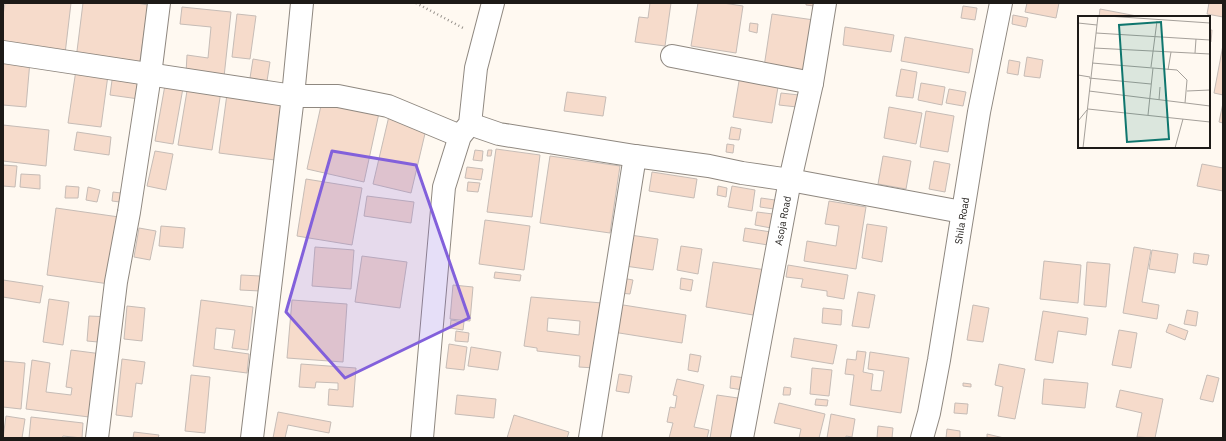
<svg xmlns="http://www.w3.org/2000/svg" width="1226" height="441" font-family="'IBM Plex Sans',sans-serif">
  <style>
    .building { fill: #f6dbcb; stroke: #c6bcb6; fill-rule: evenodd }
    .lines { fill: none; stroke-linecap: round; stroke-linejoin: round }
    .minor-casing { stroke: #8f8880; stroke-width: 24 }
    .path { stroke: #97928c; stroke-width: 2.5; stroke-dasharray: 1 3; stroke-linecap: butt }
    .minor { stroke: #fff; stroke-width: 22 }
    .marked { fill: #8260db; fill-opacity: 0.2; stroke: #8260db; stroke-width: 3; stroke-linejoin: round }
    .labels { text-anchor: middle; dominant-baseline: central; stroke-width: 3.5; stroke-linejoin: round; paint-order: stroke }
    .street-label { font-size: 10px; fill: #1d1a17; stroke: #fff9f1 }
    .inset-road { fill: none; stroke: #a5a09a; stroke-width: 1 }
    .view { fill: #0f766e; fill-opacity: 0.15; stroke: #0f766e; stroke-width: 2 }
    .inset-edge { fill: none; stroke: #1d1a17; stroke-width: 2 }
  </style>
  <rect width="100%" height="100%" fill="#fff9f1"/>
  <!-- building -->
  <g class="building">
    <path d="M5,3h66l-6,51 -62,-8v-31z"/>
    <path d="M83,3h54l11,2 -9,63 -63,-9z"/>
    <path d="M650,3h21l-6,43 -30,-4 4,-25 9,1z"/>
    <path d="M698,3h25l20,3 -7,47 -45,-7z"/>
    <path d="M806,3h9l-1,3 -8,-1z"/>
    <path d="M1027,3h32l-3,15 -31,-6z"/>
    <path d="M1209,3h14v14l-16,-3z"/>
    <path d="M963,6l14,2 -2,12 -14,-2z"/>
    <path d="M182,7l49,5 -7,65 -38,-4 1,-18 21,3 3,-31 -31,-3z"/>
    <path d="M1100,9l42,8h-43z"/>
    <path d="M237,14l19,2 -6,43 -18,-2z"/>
    <path d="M772,14l42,6 -8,53 -42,-6z"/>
    <path d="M1013,15l15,3 -2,9 -14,-3z"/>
    <path d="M750,23l8,1 -1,9 -8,-2z"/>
    <path d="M845,27l49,8 -3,17 -48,-7z"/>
    <path d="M1209,30h3l-1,12h-2z"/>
    <path d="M905,37l68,12 -4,24 -68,-12z"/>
    <path d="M1223,45v50l-9,-2z"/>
    <path d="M1027,57l16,3 -3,18 -16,-2z"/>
    <path d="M3,58l27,3 -4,46 -23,-2z"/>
    <path d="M253,59l17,3 -3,19 -17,-3z"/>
    <path d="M1009,60l11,2 -2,13 -11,-2z"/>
    <path d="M901,69l16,3 -4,26 -17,-2z"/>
    <path d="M76,70l32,5 -7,52 -33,-4z"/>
    <path d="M113,73l29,4 -3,22 -29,-4z"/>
    <path d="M740,75l39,6 -7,42 -39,-6z"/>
    <path d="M921,83l24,4 -3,18 -24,-5z"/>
    <path d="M165,85l18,3 -10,56 -18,-3z"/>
    <path d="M188,85l33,6 -9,59 -34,-5z"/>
    <path d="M949,89l17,3 -3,14 -17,-3z"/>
    <path d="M567,92l39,5 -3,19 -39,-5z"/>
    <path d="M781,93l18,2 -2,12 -18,-2z"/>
    <path d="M227,94l56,7 -8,59 -56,-7z"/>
    <path d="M322,101l57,12 -15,69 -57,-13z"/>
    <path d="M1223,103v20l-4,-1z"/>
    <path d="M889,107l33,6 -6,31 -32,-6z"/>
    <path d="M926,111l28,5 -6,36 -28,-5z"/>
    <path d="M389,116l38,9 -16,68 -38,-9z"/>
    <path d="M3,125l46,5 -3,36 -43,-5z"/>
    <path d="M731,127l10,2 -2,11 -10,-1z"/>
    <path d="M77,132l34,5 -2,18 -35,-5z"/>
    <path d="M727,144l7,1 -1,8 -7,-1z"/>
    <path d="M496,149l44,6 -8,62 -45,-5z"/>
    <path d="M475,150l8,1 -1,10 -9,-1z"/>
    <path d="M488,150h4l-1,6h-4z"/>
    <path d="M155,151l18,3 -7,36 -19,-4z"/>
    <path d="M550,156l70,10 -10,67 -70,-10z"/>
    <path d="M883,156l28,5 -5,28 -28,-5z"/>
    <path d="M934,161l16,3 -5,28 -16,-3z"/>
    <path d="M1202,164l21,4v23l-26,-5z"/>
    <path d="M3,165l14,1 -2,21 -12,-1z"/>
    <path d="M467,167l16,2 -2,11 -16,-2z"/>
    <path d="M652,172l45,7 -3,19 -45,-7z"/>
    <path d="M21,174l19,1v14l-20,-2z"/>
    <path d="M306,179l56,9 -10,57 -55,-9z"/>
    <path d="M468,182l12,1 -2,9 -11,-1z"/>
    <path d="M66,186l13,1 -1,11h-13z"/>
    <path d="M718,186l9,2 -1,9 -9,-2z"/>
    <path d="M732,186l23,4 -3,21 -24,-4z"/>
    <path d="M88,187l12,3 -3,12 -11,-2z"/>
    <path d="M113,192l8,1 -1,9 -8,-1z"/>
    <path d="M367,196l47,6 -3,21 -47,-7z"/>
    <path d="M761,198l14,2 -1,9 -14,-2z"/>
    <path d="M829,201l37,6 -10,62 -52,-8 3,-20 29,5 3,-20 -14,-2z"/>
    <path d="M56,208l63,9 -10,67 -62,-9z"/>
    <path d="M757,212l16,2 -2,14 -16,-3z"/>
    <path d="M485,220l45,6 -6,44 -45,-6z"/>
    <path d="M867,224l20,3 -5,35 -20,-4z"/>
    <path d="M161,226l24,2 -2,20 -24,-2z"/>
    <path d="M139,228l17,3 -6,29 -16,-3z"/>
    <path d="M745,228l26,4 -3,13 -25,-4z"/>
    <path d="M630,235l28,4 -5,31 -28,-4z"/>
    <path d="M681,246l21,3 -4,25 -21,-4z"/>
    <path d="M315,247l39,3 -3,39 -39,-3z"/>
    <path d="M1134,247l17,3 -9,52 17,3 -2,14 -34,-6z"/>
    <path d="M1152,250l26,4 -3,19 -26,-4z"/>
    <path d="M1194,253l15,2 -2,10 -14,-2z"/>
    <path d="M362,256l45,6 -7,46 -45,-6z"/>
    <path d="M1044,261l37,4 -3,38 -38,-4z"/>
    <path d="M713,262l53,8 -7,46 -53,-9z"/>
    <path d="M1087,262l23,2 -4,43 -22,-2z"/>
    <path d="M788,265l60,10 -4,24 -17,-3v-5l-26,-4 2,-8 -17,-2z"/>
    <path d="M495,272l26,3 -1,6 -26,-3z"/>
    <path d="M241,275l19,1v15l-20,-1z"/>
    <path d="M622,278l11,2 -3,14 -10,-1z"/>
    <path d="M681,278l12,2 -2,11 -11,-2z"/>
    <path d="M3,280l40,6 -3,17 -37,-6z"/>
    <path d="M453,285l20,2 -3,34 -20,-2z"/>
    <path d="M858,292l17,3 -6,33 -17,-2z"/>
    <path d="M531,297l71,6 -7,65 -16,-1 1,-11 -43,-5v-3l-13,-2zM548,318l32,3 -1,14 -32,-4z"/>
    <path d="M49,299l20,3 -6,43 -20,-3z"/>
    <path d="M201,300l52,7 -5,43 -16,-2 3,-18 -19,-2 -2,21 35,5 -2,19 -54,-7z"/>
    <path d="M292,300l55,4 -4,58 -56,-4z"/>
    <path d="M617,304l69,11 -4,28 -69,-11z"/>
    <path d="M973,305l16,3 -6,34 -16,-2z"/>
    <path d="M127,306l18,2 -3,33 -18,-2z"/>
    <path d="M823,308l19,2 -1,15 -19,-2z"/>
    <path d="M1187,310l11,2 -2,14 -12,-2z"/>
    <path d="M1043,311l45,7 -2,17 -28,-4 -5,32 -18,-3z"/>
    <path d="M89,316l22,1 -2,26 -22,-2z"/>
    <path d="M451,320l13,2 -1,8 -13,-2z"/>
    <path d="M1169,324l19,7 -3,9 -19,-8z"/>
    <path d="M1119,330l18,3 -6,35 -19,-3z"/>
    <path d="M456,331l13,2 -1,9 -13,-1z"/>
    <path d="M794,338l43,7 -4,19 -42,-7z"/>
    <path d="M449,344l18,3 -3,23 -18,-2z"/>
    <path d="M471,347l30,5 -3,18 -30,-4z"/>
    <path d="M71,350l31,4 -13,63 -63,-8 6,-49 18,3 -4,29 25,3 1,-7 -6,-1z"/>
    <path d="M857,351l9,1 -3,20 10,2 -2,16 10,1 3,-20 -16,-2 2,-17 39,6 -8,55 -51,-8 4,-30 -9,-1 2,-15 9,1z"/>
    <path d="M690,354l11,2 -3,16 -10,-2z"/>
    <path d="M122,359l23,3 -3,22 -6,-1 -4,34 -16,-2z"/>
    <path d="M3,361l22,2 -4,46 -18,-2z"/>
    <path d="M301,364l55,4 -3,39 -25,-2 1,-16 9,1v-7l-22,-1 -1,6 -16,-1z"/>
    <path d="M999,364l26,5 -10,50 -17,-3 5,-29 -8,-2z"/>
    <path d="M812,368l20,2 -3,26 -19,-2z"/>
    <path d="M619,374l13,2 -3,17 -13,-2z"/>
    <path d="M191,375l19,2 -5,56 -20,-2z"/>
    <path d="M1207,375l12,3 -6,24 -13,-3z"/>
    <path d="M731,376l14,2 -2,12 -13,-2z"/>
    <path d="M677,379l27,6 -10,42 15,3 -2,8h-38l4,-15 -6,-1 3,-15 5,1 2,-12 -4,-1z"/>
    <path d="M1044,379l44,4 -3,25 -43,-4z"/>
    <path d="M963,383l8,1v3l-8,-1z"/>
    <path d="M784,387l7,1 -1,7h-7z"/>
    <path d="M1120,390l43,9 -8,39 -18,-1 5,-24 -26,-6z"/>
    <path d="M457,395l39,4 -2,19 -39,-4z"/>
    <path d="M717,395l21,3 -6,40h-22z"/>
    <path d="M816,399l12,1 -1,6 -12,-1z"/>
    <path d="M779,403l46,11 -6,24h-20l2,-9 -27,-6z"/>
    <path d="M955,403l13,1 -1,10 -13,-1z"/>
    <path d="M278,412l53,10 -2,11 -41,-8 -3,13h-12z"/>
    <path d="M831,414l24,5 -3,18 -6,-1v2h-19z"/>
    <path d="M514,415l55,17 -2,6h-60z"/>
    <path d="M6,416l19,3 -3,19h-19z"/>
    <path d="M31,417l52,6 -1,15 -19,-2 -1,2h-33z"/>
    <path d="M878,426l15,2 -1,10h-15z"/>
    <path d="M947,429l13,2v7h-14z"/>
    <path d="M134,432l25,3 -1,3h-25z"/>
    <path d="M987,434l17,4h-17z"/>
  </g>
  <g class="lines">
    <!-- minor casing -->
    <g class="minor-casing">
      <g id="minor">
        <path d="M3,52l290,44h45l50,10 72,30"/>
        <path d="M672,56l140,27"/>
        <path d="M470,124l29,10 136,22 74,10 33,7 48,7 172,32"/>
        <path d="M97,438l19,-156 13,-70 21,-137 9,-72"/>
        <path d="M252,438l41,-342 9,-93"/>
        <path d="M422,438l22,-251 16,-51 10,-12 6,-56 17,-65"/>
        <path d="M590,438l45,-282"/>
        <path id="s1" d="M742,438l48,-258 22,-97 13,-80"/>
        <path id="s2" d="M922,438l7,-25 10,-53 40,-248 22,-109"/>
      </g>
    </g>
    <!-- path -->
    <path class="path" d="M416,3l49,26"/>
    <!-- minor -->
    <use href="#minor" class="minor"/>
  </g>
  <!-- marked area -->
  <path class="marked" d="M332,151l84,14 53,153 -124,60 -59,-66z"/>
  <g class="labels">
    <!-- street labels -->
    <g class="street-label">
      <text stroke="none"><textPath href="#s1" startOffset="221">Asoja Road</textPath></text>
      <text stroke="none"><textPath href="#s2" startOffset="221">Shila Road</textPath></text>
    </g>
  </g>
  <!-- overview -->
  <g transform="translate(1078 16)">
    <rect width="132" height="132" fill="#fff9f1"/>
    <path class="inset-road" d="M29,0l103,7M0,7l19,2M18,17l114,7M16,32l116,6M117,37l1,-14M14,47l85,7 10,10 -2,23M73,51l6,-46M90,54l3,-18M0,59l12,2M11,62l62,6M11,75l121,15M109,75l23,-1M81,84l1,-13M10,93l122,13M70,99l5,-47M0,105l9,-11M5,132l15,-132M97,132l8,-29"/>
    <path class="view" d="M83,6l8,117 -42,3 -8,-117z"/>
    <rect width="132" height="132" class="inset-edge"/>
  </g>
  <!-- border -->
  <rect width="1226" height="441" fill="none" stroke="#1d1a17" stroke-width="8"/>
</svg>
